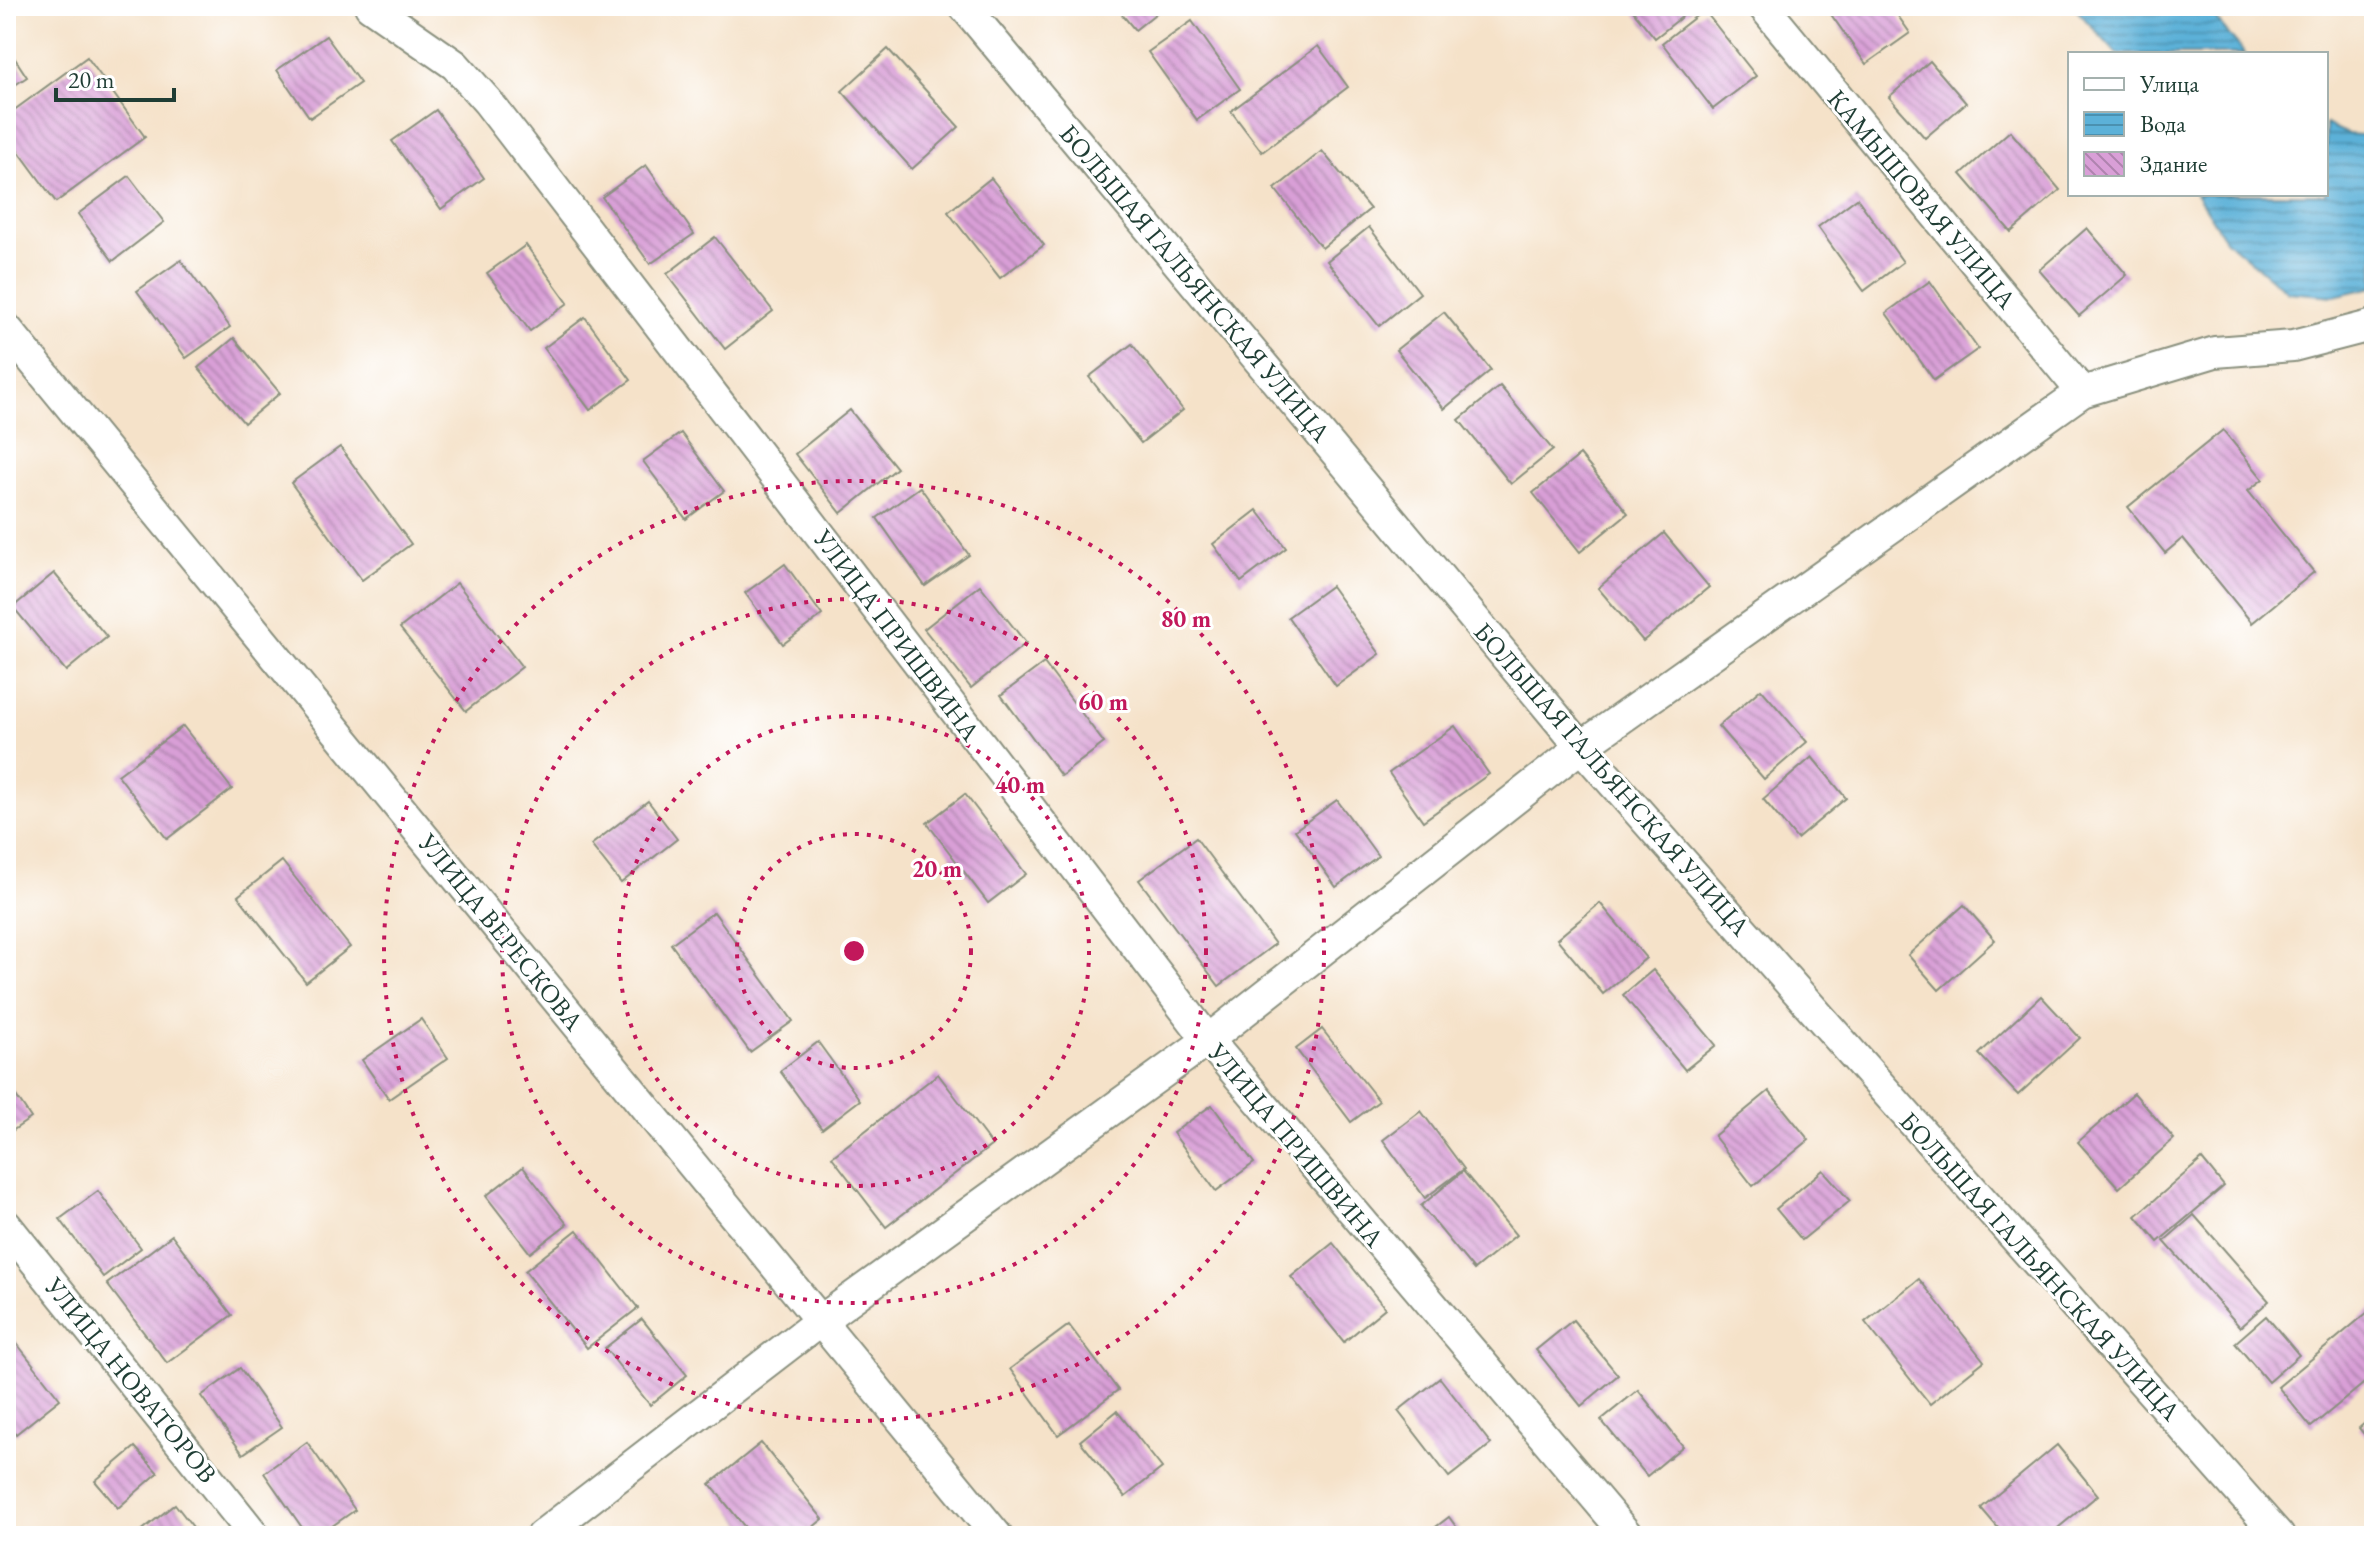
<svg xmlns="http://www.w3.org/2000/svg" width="2380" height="1542" font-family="'EB Garamond',serif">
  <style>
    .water { fill: url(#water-rules); stroke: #3e7786; stroke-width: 2 }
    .building { fill: url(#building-back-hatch) }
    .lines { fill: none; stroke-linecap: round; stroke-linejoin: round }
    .street-casing { stroke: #8a907e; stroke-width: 34 }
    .street { stroke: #fff; stroke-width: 30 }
    .ring { fill: none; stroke: #c2185b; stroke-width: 4; stroke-dasharray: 4 8 }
    .labels { text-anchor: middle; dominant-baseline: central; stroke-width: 6; stroke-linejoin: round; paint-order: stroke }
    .street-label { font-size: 26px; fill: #1f3d34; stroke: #fff }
    .centre { fill: #c2185b; stroke: #fff; stroke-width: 4 }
    .ring-label { font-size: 24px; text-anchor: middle; font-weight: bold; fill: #c2185b; stroke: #fff; stroke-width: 6; stroke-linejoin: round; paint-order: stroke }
  </style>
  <defs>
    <pattern id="water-rules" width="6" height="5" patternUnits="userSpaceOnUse" patternTransform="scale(2)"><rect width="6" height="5" fill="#5cb1d8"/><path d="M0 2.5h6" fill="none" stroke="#4b91b0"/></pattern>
    <pattern id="building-back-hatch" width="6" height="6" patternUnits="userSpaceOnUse" patternTransform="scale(2)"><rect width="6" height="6" fill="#d99fd7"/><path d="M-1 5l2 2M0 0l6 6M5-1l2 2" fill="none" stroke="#af83af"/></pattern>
  </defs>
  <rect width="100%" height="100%" fill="#fff"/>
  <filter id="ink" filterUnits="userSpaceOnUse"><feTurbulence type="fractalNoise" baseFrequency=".0125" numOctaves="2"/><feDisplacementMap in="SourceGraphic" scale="16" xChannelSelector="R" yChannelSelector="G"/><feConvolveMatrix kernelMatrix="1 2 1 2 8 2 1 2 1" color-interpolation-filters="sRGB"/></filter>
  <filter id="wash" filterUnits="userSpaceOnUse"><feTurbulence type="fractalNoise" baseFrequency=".006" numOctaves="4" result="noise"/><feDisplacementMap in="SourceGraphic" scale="32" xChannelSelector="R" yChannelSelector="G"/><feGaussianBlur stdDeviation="1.8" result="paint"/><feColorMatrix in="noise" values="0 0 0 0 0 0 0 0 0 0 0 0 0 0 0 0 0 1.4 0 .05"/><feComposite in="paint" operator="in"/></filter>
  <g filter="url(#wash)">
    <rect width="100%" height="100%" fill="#f5e2c9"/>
    <!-- water -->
    <g class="water">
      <path d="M2073,6h132l40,48h-128z"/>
      <path d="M2326,124l22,10 26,2v151l-40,9 -46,-4 -63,-53 -29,-45h130z"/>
    </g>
    <g id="blocks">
      <!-- building -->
      <g class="building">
        <path d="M1115,6h50l-30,24z"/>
        <path d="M1629,6h62l2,2 -38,30z"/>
        <path d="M1825,6h66l19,27 -44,31z"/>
        <path d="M1704,10l52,66 -43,33 -51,-66z"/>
        <path d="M1192,21l48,68 -43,31 -49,-68z"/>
        <path d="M326,36l34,47 -50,35 -33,-48z"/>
        <path d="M6,45l21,32 -21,14z"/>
        <path d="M1318,46l30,41 -86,65 -31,-41z"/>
        <path d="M888,49l71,78 -47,42 -70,-78z"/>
        <path d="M87,57l58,80 -89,65 -50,-68v-18z"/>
        <path d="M1930,61l36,42 -41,35 -36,-41z"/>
        <path d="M436,110l48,68 -43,31 -49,-68z"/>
        <path d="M2010,131l50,59 -49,42 -50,-58z"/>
        <path d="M1322,151l48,58 -48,39 -47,-59z"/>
        <path d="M646,165l48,69 -44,30 -48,-67z"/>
        <path d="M129,176l35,46 -51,39 -35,-47z"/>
        <path d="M991,178l53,67 -44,33 -52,-66z"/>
        <path d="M1857,198l46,64 -39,29 -46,-64z"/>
        <path d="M1369,227l51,66 -41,33 -52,-65z"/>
        <path d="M2087,228l40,47 -48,41 -40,-46z"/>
        <path d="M715,237l58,74 -48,38 -58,-75z"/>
        <path d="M526,245l42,58 -38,28 -43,-58z"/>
        <path d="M181,260l49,67 -44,31 -49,-67z"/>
        <path d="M1930,281l48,68 -44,31 -48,-67z"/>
        <path d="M1444,312l47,58 -47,39 -48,-59z"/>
        <path d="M585,317l46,63 -41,30 -46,-62z"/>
        <path d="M234,338l46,55 -36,30 -46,-55z"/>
        <path d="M1132,344l51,66 -42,33 -52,-66z"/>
        <path d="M1500,386l53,64 -42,34 -52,-64z"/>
        <path d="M850,410l47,58 -56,45 -46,-59z"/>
        <path d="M2223,430l40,49 -15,12 66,81 -62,51 -69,-85 -18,15 -37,-46z"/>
        <path d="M681,433l43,58 -38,28 -43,-58z"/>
        <path d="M340,447l71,97 -49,36 -71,-97z"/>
        <path d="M1580,455l48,58 -48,39 -47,-59z"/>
        <path d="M920,487l49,68 -44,31 -48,-68z"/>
        <path d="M1257,510l29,38 -45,34 -28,-38z"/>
        <path d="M1664,533l45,54 -66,54 -45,-53z"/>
        <path d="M785,564l37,51 -39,29 -38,-51z"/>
        <path d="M54,573l53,64 -41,34 -53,-64z"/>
        <path d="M457,583l65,84 -56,44 -66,-83z"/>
        <path d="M980,585l46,58 -55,45 -47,-59z"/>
        <path d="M1331,586l49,68 -44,32 -48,-69z"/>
        <path d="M1044,663l60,80 -43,33 -60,-81z"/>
        <path d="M1761,689l46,53 -43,37 -46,-53z"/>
        <path d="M183,726l49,63 -65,50 -49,-64z"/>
        <path d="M1455,726l34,48 -66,47 -34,-48z"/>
        <path d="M1812,757l34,41 -49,41 -34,-40z"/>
        <path d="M965,794l61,80 -38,29 -61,-80z"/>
        <path d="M1337,800l41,56 -42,31 -41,-57z"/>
        <path d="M648,801l29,38 -56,44 -30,-38z"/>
        <path d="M1196,838l79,106 -56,42 -80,-106z"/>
        <path d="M282,861l68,86 -44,35 -68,-86z"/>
        <path d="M1600,903l46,55 -43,36 -46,-55z"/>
        <path d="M1964,905l31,35 -56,50 -31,-35z"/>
        <path d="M714,912l79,109 -43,31 -79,-108z"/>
        <path d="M1653,970l63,75 -31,25 -62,-75z"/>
        <path d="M2041,996l39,42 -62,57 -39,-41z"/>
        <path d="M421,1019l27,39 -59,41 -27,-39z"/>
        <path d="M1322,1029l57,72 -28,21 -55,-73z"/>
        <path d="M818,1042l42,58 -38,29 -42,-58z"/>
        <path d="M938,1074l54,71 -106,82 -54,-70z"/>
        <path d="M6,1081l25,37 -25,17z"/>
        <path d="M1769,1091l40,49 -56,46 -39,-50z"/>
        <path d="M2134,1093l40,46 -55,49 -41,-46z"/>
        <path d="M1212,1105l42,58 -38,28 -43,-58z"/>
        <path d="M1421,1111l43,58 -39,29 -42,-58z"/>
        <path d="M2202,1159l22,27 -66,56 -22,-26z"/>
        <path d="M523,1167l44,57 -37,29 -44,-57z"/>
        <path d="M1823,1170l27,31 -48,39 -26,-31z"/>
        <path d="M1463,1171l53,64 -42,35 -53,-64z"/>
        <path d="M98,1191l43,57 -38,29 -43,-58z"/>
        <path d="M2194,1215l75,86 -29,26 -76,-86z"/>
        <path d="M577,1230l61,78 -51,40 -62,-77z"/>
        <path d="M172,1235l60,80 -65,48 -60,-79z"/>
        <path d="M1333,1243l52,65 -41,34 -53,-65z"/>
        <path d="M1919,1279l65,82 -54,43 -65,-82z"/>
        <path d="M2374,1307v68l-63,52 -33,-40z"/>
        <path d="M2266,1316l33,39 -31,27 -33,-39z"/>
        <path d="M642,1319l45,56 -37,30 -45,-57z"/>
        <path d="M1573,1320l45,55 -37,31 -45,-56z"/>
        <path d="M1069,1325l49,65 -60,45 -48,-66z"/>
        <path d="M8,1332l52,67 -44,35 -10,-13z"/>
        <path d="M240,1368l42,59 -39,27 -42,-58z"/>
        <path d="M1440,1378l51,66 -42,33 -51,-66z"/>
        <path d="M1638,1390l45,56 -36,30 -46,-56z"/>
        <path d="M1117,1411l45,57 -37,29 -45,-56z"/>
        <path d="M2374,1415v31l-15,-18z"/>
        <path d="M307,1442l48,68 -37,26h-10l-44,-63z"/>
        <path d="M761,1443l62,76 -21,17h-50l-42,-52z"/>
        <path d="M2057,1445l41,50 -50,41h-43l-24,-28z"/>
        <path d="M135,1447l23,26 -40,35 -23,-27z"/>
        <path d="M175,1504l25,32h-57l-3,-4z"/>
        <path d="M1449,1517l14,19h-39z"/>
      </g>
    </g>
  </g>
  <g filter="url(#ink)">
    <use href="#blocks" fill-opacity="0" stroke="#8a907e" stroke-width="2"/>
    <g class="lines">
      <!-- street casing -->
      <g class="street-casing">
        <g id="street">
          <path d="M370,6l85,59 33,37 720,938 420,496"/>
          <path d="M964,6l617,741 698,789"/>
          <path d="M1763,6l319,386"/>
          <path d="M6,328l991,1208"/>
          <path d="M6,1225l249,311"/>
          <path d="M541,1536l279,-215 388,-281 373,-293 501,-355 133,-40 78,-6 81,-21"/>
        </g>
      </g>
      <!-- street -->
      <use href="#street" class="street"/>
    </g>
  </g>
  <!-- distance rings -->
  <g class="ring">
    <circle cx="854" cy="951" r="117"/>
    <circle cx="854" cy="951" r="235"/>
    <circle cx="854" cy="951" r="352"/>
    <circle cx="854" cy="951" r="470"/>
  </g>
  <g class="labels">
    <!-- street labels -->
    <g class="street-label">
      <text transform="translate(1922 199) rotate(50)">КАМЫШОВАЯ УЛИЦА</text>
      <text transform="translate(1195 283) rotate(50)">БОЛЬШАЯ ГАЛЬЯНСКАЯ УЛИЦА</text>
      <text transform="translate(897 635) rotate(53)">УЛИЦА ПРИШВИНА</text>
      <text transform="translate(1612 779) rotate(49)">БОЛЬШАЯ ГАЛЬЯНСКАЯ УЛИЦА</text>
      <text transform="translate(501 932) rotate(51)">УЛИЦА ВЕРЕСКОВА</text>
      <text transform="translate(1296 1145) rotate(50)">УЛИЦА ПРИШВИНА</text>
      <text transform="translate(2040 1266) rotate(48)">БОЛЬШАЯ ГАЛЬЯНСКАЯ УЛИЦА</text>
      <text transform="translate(131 1380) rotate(51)">УЛИЦА НОВАТОРОВ</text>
    </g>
  </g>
  <circle cx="854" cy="951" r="12" class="centre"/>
  <g class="ring-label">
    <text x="1186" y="627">80 m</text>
    <text x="1103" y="710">60 m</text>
    <text x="1020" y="793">40 m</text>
    <text x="937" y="877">20 m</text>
  </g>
  <!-- margin -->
  <rect width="2380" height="1542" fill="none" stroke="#fff" stroke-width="32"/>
  <!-- legend -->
  <rect x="2068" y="52" width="260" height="144" fill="#ffffff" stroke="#a5b1ae" stroke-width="2"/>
  <rect x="2084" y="78" width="40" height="12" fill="#ffffff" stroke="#a5b1ae" stroke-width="2"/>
  <text x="2140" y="92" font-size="24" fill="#1f3d34">Улица</text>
  <rect x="2084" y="112" width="40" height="24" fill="url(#water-rules)" stroke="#a5b1ae" stroke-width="2"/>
  <text x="2140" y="132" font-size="24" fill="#1f3d34">Вода</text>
  <rect x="2084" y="152" width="40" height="24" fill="url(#building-back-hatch)" stroke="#a5b1ae" stroke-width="2"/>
  <text x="2140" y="172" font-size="24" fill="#1f3d34">Здание</text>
  <!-- scale -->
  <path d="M56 88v12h118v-12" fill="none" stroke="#1f3d34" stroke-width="4"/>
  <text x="68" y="88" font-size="24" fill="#1f3d34" stroke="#ffffff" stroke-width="6" paint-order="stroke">20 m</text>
</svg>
